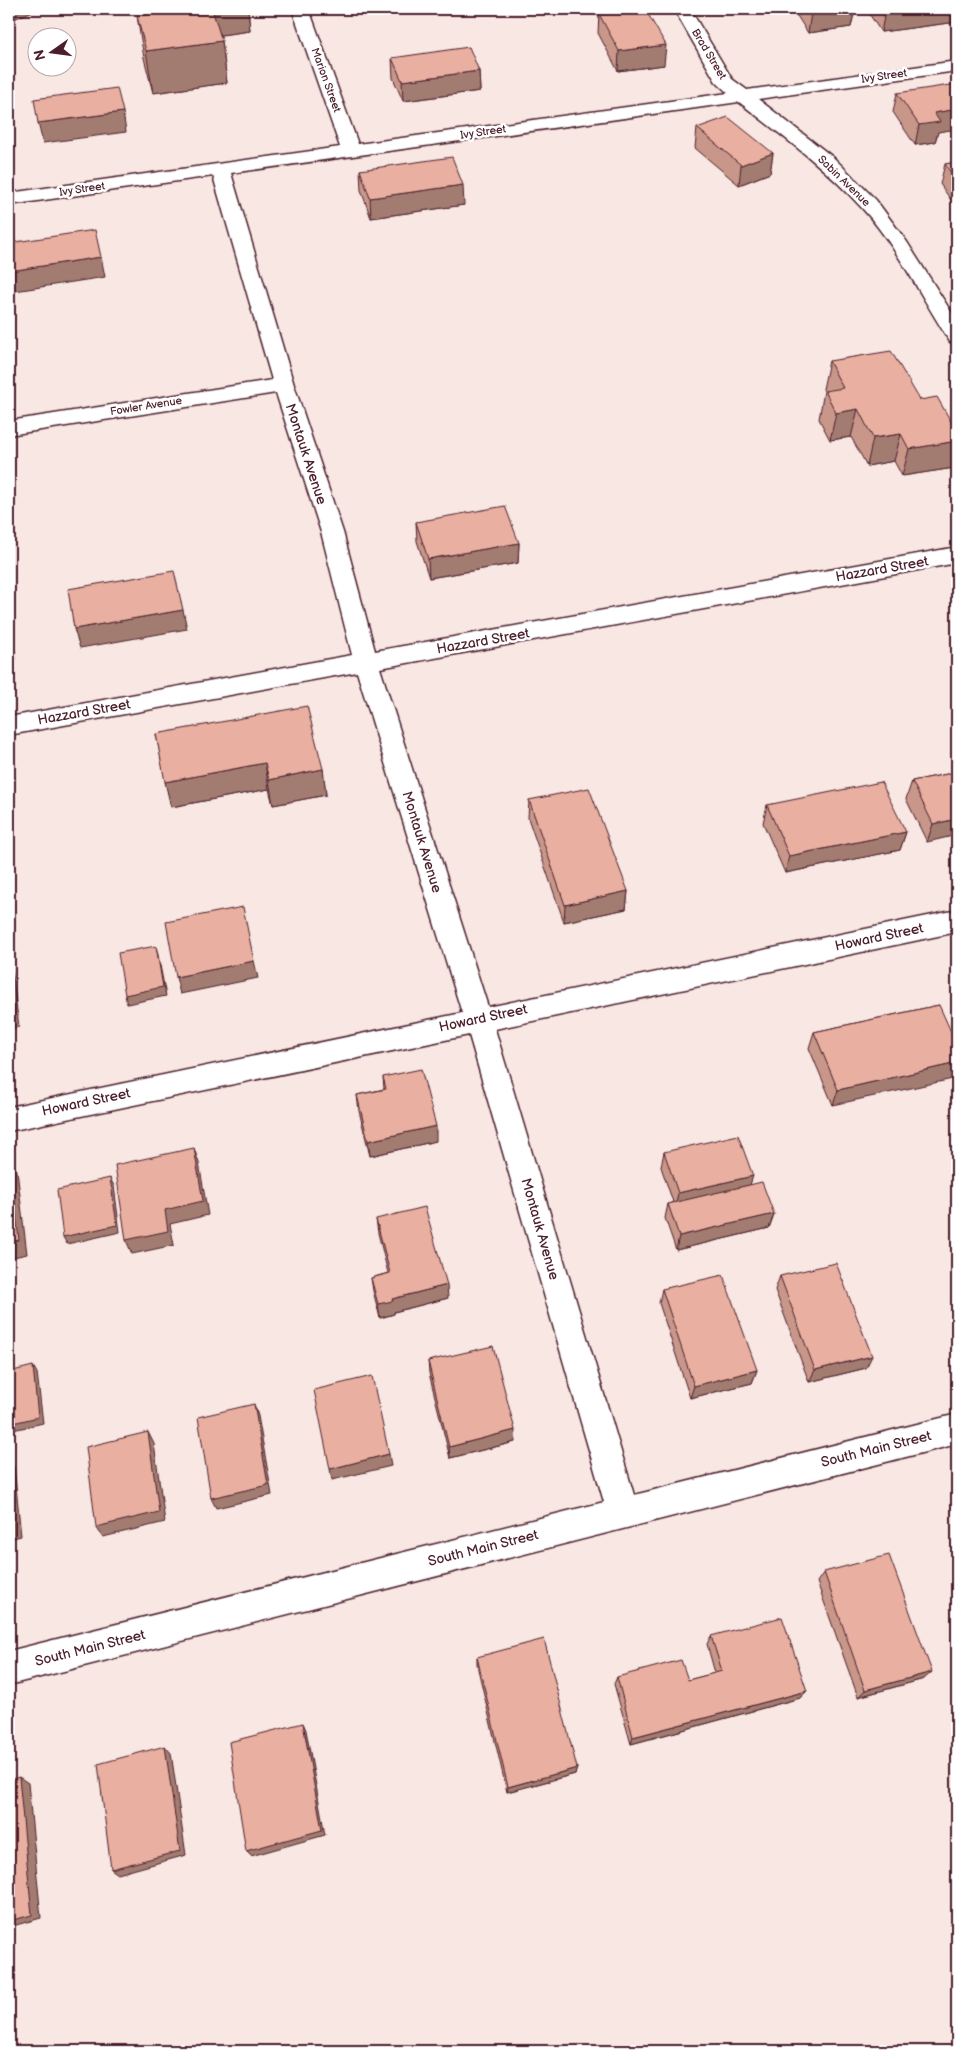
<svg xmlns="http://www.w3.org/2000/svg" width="966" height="2060" font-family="'Balsamiq Sans',sans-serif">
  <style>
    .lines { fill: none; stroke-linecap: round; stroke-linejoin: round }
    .minor-casing { stroke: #4a1f2b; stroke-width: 3 }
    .minor { fill: #fff; fill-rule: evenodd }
    .wall { fill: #c8978a; stroke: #4a1f2b }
    .shaded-wall { fill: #a37b71; stroke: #4a1f2b }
    .building { fill: #e9b0a1; stroke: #4a1f2b }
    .labels { text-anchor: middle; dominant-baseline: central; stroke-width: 5; stroke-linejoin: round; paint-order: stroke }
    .far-street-label { font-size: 11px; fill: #4a1f2b; stroke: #fff }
    .street-label { font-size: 14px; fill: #4a1f2b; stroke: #fff }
  </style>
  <rect width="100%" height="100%" fill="#f8e7e3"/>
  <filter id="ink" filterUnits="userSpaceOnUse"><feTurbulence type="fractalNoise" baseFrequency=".02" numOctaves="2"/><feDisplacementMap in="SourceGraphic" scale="10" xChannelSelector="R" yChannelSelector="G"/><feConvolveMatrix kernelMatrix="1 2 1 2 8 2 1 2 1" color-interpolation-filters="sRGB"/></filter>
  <g filter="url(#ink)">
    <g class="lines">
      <!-- minor casing -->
      <g class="minor-casing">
        <path id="minor" d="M292,9h17l49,135 370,-51 -12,-11 -42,-73h16l42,70 15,11 210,-29v10l-199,28 76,59 42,42 31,42 50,79v22l-7,-1c-29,-45 -53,-96 -89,-135 -36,-40 -80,-72 -122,-105l-508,71 63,212 49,147 32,119 582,-104v16l-577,105 108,339 469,-97v22l-462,97 139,466 323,-81v30l-948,241v-34l595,-149 -135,-467 -460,96v-24l453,-94 -105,-341 -348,63v-18l343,-62 -31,-123 -45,-139 -267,42v-14l263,-41 -59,-204 -204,29v-12l331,-46z"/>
      </g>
      <!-- minor -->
      <use href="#minor" class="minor"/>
    </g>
    <!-- wall -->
    <g class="wall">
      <path d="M169,9h79l2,22 -30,4 2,6 5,42 -74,10 -9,-35 -7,-42 33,-4z"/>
      <path d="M794,9h61l-4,18 -43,6 -14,-22z"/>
      <path d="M866,9h91v13l-76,10z"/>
      <path d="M599,14l65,51 -46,6 -20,-38z"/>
      <path d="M392,58l87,13 1,20 -77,10 -10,-23z"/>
      <path d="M897,93l41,39 -3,10 -20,3 -22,-33z"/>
      <path d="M697,128l76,25 -3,20 -31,12 -44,-37z"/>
      <path d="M957,162v47l-17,-25 5,-20z"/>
      <path d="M360,170l104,35 -93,13 -10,-28z"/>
      <path d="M829,361l91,39 37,32v24l-3,12 -52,8 -8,-15 -27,5 -16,-29 -21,3 -11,-21 5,-28 -1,-2z"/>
      <path d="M416,522l103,21 -1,20 -89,15 -12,-37z"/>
      <path d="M156,734l167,35 3,26 -53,10 -4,-16 -98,18z"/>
      <path d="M957,772l-30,70 -21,-43 6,-18z"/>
      <path d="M529,800l99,91 -2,18 -62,13 -36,-104z"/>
      <path d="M767,805l139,27 -6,18 -115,23 -22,-50z"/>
      <path d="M939,1005l-106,100 -24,-57 5,-16z"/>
      <path d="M383,1077l53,64 -66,15 -11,-45 -2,-16 27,-6z"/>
      <path d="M664,1152l86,33 24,29 -5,14 -93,22 -11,-32 3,-14 5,-2 -12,-35z"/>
      <path d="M376,1219l72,79 -54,14v2l-14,4 -7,-27 -2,-13 17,-5 -10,-40z"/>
      <path d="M780,1276l86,92 -57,14 -34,-92z"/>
      <path d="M662,1289l95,81 -5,13 -62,15 -31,-95z"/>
      <path d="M428,1361l87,81 -65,16 -21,-85z"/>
      <path d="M824,1572l100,107 -66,18 -41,-115z"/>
      <path d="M711,1636l89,62 -169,46 -17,-60 3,-7 71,3 27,-7 -8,-29z"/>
      <path d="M477,1657l100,111 -2,6 -68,18 -30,-127z"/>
    </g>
    <!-- shaded-wall -->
    <g class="shaded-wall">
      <path d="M9,9h29l-29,12z"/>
      <path d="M174,9h74l2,22 -72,10z"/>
      <path d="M842,9h13l-4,18 -43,6 3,-20z"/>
      <path d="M911,9h46v13l-76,10 4,-20z"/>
      <path d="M222,41l5,42 -74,10 -7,-42z"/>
      <path d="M666,45l-2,20 -46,6 1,-20z"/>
      <path d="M479,71l1,20 -77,10 -1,-20z"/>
      <path d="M957,109v20l-19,3 -3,10 -20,3 4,-20 15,-12z"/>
      <path d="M123,112l3,20 -83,11 -5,-20z"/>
      <path d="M773,153l-3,20 -31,12 2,-20z"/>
      <path d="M463,185l1,20 -93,13 -1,-20z"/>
      <path d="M101,257l4,20 -90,14 -5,-20z"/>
      <path d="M858,409l-7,28 -21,3 6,-27z"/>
      <path d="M901,434l-7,27 -27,5 6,-28z"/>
      <path d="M957,441v15l-3,12 -52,8 7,-27z"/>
      <path d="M519,543l-1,20 -89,15 -1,-19z"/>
      <path d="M183,610l4,19 -107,19 -6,-19z"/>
      <path d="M9,614l2,6 5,40 -7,1z"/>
      <path d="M265,763l4,26 -98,18 -6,-25z"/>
      <path d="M323,769l3,26 -53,10 -4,-25z"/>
      <path d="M957,819v16l-30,7 6,-18z"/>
      <path d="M906,832l-6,18 -115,23 4,-17z"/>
      <path d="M628,891l-2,18 -62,13 1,-17z"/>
      <path d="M156,946l2,9 8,41 -39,8 -2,-9z"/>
      <path d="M9,957l2,4 8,66 -10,2z"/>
      <path d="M254,961l4,17 -78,16 -4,-17z"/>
      <path d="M957,1063v15l-124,27 5,-15z"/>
      <path d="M436,1126v15l-66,15 -2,-15z"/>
      <path d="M194,1148l5,15 9,52 -38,9 4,21 -42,9 -6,-14 39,-30z"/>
      <path d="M9,1156l8,15 10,83 -18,4z"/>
      <path d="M753,1176l-5,15 -73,17 3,-15z"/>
      <path d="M110,1178l4,8 6,46 -53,12 -4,-7z"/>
      <path d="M774,1214l-5,14 -93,22 3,-14z"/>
      <path d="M447,1285l1,13 -54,14v2l-14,4 -2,-14 14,-5z"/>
      <path d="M872,1356l-6,12 -57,14 6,-12z"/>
      <path d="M33,1366l4,7 6,50 -34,8v-7z"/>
      <path d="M757,1370l-5,13 -62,15 4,-12z"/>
      <path d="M254,1404l4,12 14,79 -56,13 -5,-10z"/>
      <path d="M515,1430v12l-65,16 -1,-11z"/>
      <path d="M148,1432l6,12 11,78 -62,15 -7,-10z"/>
      <path d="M389,1454l2,12 -59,14 -2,-11z"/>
      <path d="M9,1459l5,7 7,70 -12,3z"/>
      <path d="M932,1672l-8,7 -66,18 7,-7z"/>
      <path d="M807,1691l-7,7 -169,46 2,-7z"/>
      <path d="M303,1723l3,7 19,105 -74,21 -5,-5z"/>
      <path d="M165,1746l6,7 15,102 -68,19 -7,-5z"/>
      <path d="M577,1768l-2,6 -68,18 1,-5z"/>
      <path d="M19,1777l9,6 13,135 -32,9z"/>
    </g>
    <!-- building -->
    <g class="building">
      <path d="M194,9h18l10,32 -76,10 -9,-35z"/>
      <path d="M635,9h10l21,36 -47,6 -20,-37z"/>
      <path d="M808,9h34l-31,4z"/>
      <path d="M883,9h28l-26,3z"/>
      <path d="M469,47l10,24 -77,10 -10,-23z"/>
      <path d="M957,84v25l-23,4 6,9 -21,3 -22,-32z"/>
      <path d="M117,88l6,24 -85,11 -4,-24z"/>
      <path d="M728,117l45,36 -32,12 -44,-37z"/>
      <path d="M452,157l11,28 -93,13 -10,-28z"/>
      <path d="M957,162v20l-12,-18z"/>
      <path d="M95,230l6,27 -91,14 -1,-7v-21z"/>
      <path d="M891,351l29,49 17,-3 20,35v9l-48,8 -8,-15 -28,4 -15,-29 -22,4 -11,-22 18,-3 -14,-27z"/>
      <path d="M505,506l14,37 -91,16 -12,-37z"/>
      <path d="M174,571l9,39 -109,19 -6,-40z"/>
      <path d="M307,706l16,63 -54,11 -4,-17 -100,19 -9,-48z"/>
      <path d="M957,772v47l-24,5 -21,-43z"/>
      <path d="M881,782l25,50 -117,24 -22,-51z"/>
      <path d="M589,788l39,103 -63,14 -36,-105z"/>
      <path d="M243,907l11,54 -78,16 -10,-55z"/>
      <path d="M156,946l7,41 -38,8 -7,-42z"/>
      <path d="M9,987l3,23 -3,1z"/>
      <path d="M939,1005l18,40v18l-119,27 -24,-58z"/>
      <path d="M421,1069l15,57 -68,15 -11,-46 29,-6 -3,-12z"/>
      <path d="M738,1135l15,41 -75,17 -14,-41z"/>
      <path d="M194,1148l9,53 -38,9 3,21 -42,9 -11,-75z"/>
      <path d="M9,1156l10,84 -10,2z"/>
      <path d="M110,1178l7,47 -54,12 -6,-47z"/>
      <path d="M762,1182l12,32 -95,22 -11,-32z"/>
      <path d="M425,1207l22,78 -55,14 1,2 -15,3 -7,-26 19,-5 -14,-54z"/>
      <path d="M836,1263l36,93 -57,14 -35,-94z"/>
      <path d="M723,1275l34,95 -63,16 -32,-97z"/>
      <path d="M493,1346l22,84 -66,17 -21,-86z"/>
      <path d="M33,1366l5,51 -29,7v-52z"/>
      <path d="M372,1376l17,78 -59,15 -16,-79z"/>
      <path d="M254,1404l14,81 -57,13 -13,-81z"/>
      <path d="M148,1432l11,80 -63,15 -10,-80z"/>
      <path d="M9,1490l3,36 -3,1z"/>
      <path d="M889,1555l43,117 -67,18 -41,-118z"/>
      <path d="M782,1617l25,74 -174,46 -16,-60 64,-17 7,20 34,-9 -11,-35z"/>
      <path d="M544,1639l33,129 -69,19 -31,-130z"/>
      <path d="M303,1723l19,107 -76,21 -17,-109z"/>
      <path d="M165,1746l15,105 -69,18 -13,-105z"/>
      <path d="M19,1777l13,138 -23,6v-141z"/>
    </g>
  </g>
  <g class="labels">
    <!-- far-street labels -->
    <g class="far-street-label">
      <text transform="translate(709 54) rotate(59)">Brad Street</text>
      <text transform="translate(884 76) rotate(-8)">Ivy Street</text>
      <text transform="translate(326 80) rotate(70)">Marion Street</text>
      <text transform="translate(483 132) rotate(-8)">Ivy Street</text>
      <text transform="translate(844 181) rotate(44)">Sabin Avenue</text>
      <text transform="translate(82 189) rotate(-8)">Ivy Street</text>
      <text transform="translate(146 406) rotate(-9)">Fowler Avenue</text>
    </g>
    <!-- street labels -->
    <g class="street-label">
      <text transform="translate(306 454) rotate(72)">Montauk Avenue</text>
      <text transform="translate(882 569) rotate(-10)">Hazzard Street</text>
      <text transform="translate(483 641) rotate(-10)">Hazzard Street</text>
      <text transform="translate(84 712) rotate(-10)">Hazzard Street</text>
      <text transform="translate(422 842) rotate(73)">Montauk Avenue</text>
      <text transform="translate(879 937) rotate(-12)">Howard Street</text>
      <text transform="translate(483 1018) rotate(-12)">Howard Street</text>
      <text transform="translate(86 1102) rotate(-12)">Howard Street</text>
      <text transform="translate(540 1229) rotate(74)">Montauk Avenue</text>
      <text transform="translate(876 1449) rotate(-14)">South Main Street</text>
      <text transform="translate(483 1548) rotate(-14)">South Main Street</text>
      <text transform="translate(90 1648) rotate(-14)">South Main Street</text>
    </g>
  </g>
  <!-- margin -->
  <rect width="966" height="2060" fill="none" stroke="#fff" stroke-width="30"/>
  <rect x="15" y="15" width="936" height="2030" fill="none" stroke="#4a1f2b" stroke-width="2" filter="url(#ink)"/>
  <!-- north arrow -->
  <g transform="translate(52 52) rotate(256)"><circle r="24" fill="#ffffff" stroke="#b7a5aa"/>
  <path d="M0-4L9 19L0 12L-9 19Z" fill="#4a1f2b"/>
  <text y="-8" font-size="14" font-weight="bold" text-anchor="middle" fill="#4a1f2b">N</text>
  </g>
</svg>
